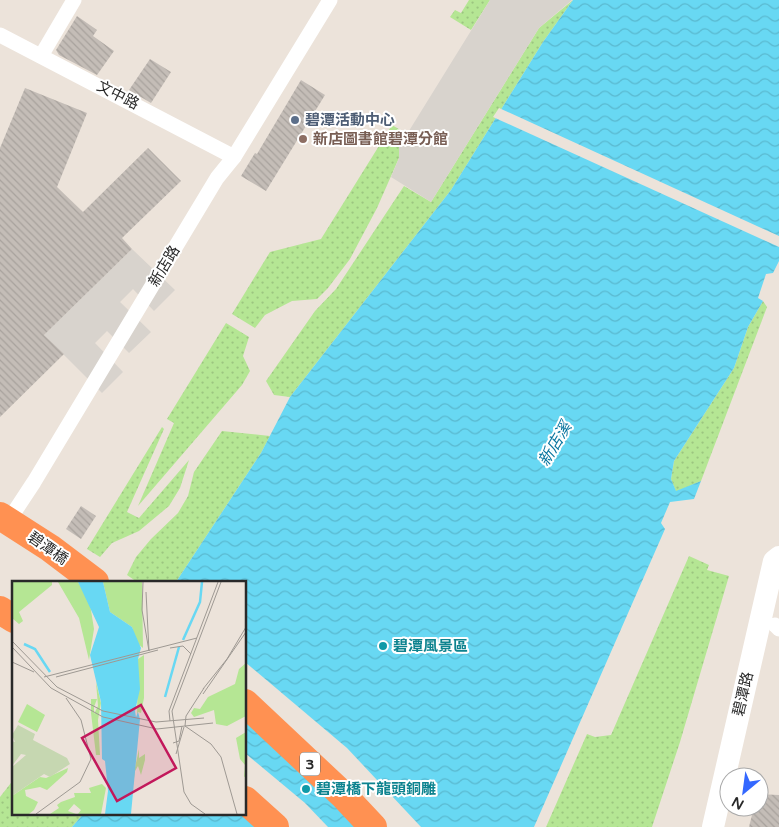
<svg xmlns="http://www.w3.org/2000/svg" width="779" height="827" font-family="'Varela Round','Noto Sans TC',sans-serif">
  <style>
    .grass { fill: url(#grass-dots) }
    .plaza { fill: #d8d3cd }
    .water { fill: url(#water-waves) }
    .pier { fill: #ece3da }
    .building { fill: url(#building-back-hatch) }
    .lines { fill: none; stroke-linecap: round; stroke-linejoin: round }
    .street { stroke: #fff; stroke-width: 15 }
    .secondary { stroke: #fff; stroke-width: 22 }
    .highway { stroke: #ff9152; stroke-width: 28 }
    .service-dot { fill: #5c6f8a; stroke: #fff; stroke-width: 2 }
    .education-dot { fill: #8d6e63; stroke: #fff; stroke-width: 2 }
    .culture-dot { fill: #0f9aa8; stroke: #fff; stroke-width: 2 }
    .labels { text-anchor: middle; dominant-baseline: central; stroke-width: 4; stroke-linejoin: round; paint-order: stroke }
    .shield { fill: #fff; stroke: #696969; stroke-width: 1 }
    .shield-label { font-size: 14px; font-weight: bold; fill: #292929 }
    .street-label { font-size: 15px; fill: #292929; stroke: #fff }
    .service-label { font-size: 15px; font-weight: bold; fill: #4e5e75; stroke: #fff; text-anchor: start }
    .education-label { font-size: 15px; font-weight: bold; fill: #785e54; stroke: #fff; text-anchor: start }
    .culture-label { font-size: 15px; font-weight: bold; fill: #0d838f; stroke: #fff; text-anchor: start }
    .water-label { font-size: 16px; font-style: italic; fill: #08759f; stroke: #fff }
    .inset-river { fill: none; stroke: #68d8f3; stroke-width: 2.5 }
    .inset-road { fill: none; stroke: #9e9993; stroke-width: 1 }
    .view { fill: #c2185b; fill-opacity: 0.15; stroke: #c2185b; stroke-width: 2.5 }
    .inset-edge { fill: none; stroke: #292929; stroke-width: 2.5 }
  </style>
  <defs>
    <pattern id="grass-dots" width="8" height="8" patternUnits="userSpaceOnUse" patternTransform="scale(1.25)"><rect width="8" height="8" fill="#b5e694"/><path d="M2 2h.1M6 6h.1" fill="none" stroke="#9cc580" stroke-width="1.8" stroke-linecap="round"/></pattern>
    <pattern id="water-waves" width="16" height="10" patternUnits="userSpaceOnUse" patternTransform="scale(1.25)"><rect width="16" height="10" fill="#68d8f3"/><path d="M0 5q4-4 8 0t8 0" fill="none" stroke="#5ab9d0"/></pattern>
    <pattern id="building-back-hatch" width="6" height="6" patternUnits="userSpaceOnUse" patternTransform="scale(1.25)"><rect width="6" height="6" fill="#c4bdb7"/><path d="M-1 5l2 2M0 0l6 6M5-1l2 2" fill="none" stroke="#a8a29d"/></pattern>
  </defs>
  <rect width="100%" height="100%" fill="#ece3da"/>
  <!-- grass -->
  <g class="grass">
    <path d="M469,0h21l-19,30 -21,-13 5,-7 6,3z"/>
    <path d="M573,0l-30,42 -92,148 -161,207 -16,-2 -8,-14 49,-70 21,-22 68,-103 27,16 108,-174z"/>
    <path d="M392,125l15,9 -8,13v11l-22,50 -27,51 -22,29 -11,11 -25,2 -27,14 -10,13 -23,-14 38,-62 51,-13z"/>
    <path d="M763,301l4,6 -66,174 -25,11 -5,-13 3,-18 60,-93 14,-41z"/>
    <path d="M226,323l23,14 -6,19 7,15 -8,14 -104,121 36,-83 -7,-4z"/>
    <path d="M162,427l2,2 -37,83 12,6 50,-58 -9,28 -11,18 -30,25 -27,12 -12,14 -13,-8z"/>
    <path d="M222,431l48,5 -9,17 -85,129h-39l-10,-7 9,-18 15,-18 27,-26 10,-17 6,-24z"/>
    <path d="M689,556l20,9 -2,5 22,6 -49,166 -28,85h-106l41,-93 8,3 16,-2z"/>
    <path d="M14,779v34h70l-12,14h-72v-30z"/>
  </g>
  <!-- plaza -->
  <g class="plaza">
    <path d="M490,0h82l-33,28 -108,174 -40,-25 8,-19v-11z"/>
    <path d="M132,249l43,41 -21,21 -21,-22 -13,13 31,30 -22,21 -22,-22 -12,12 28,29 -21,21 -58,-58z"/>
  </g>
  <!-- water -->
  <path class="water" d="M573,0h206v261l-6,12 -7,1 -8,24 5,3 -15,26 -14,41 -60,93 -3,18 5,12 25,-10 -7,18 -24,3 -9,21 4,6 -131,298h-462l12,-14h161v-231h-69l85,-129 29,-56 161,-207 92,-148z"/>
  <!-- pier -->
  <g class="pier">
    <path d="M499,108l280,128v11l-286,-130z"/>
    <path d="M245,662l102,86 74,79h-60l-116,-109z"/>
    <path d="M245,753l60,50 23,24h-73l-10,-14z"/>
  </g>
  <!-- building -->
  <g class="building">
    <path d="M77,16l20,14 -4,6 21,15 -17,24 -38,-20 -3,-5z"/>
    <path d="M150,59l21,13 -20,31 -22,-13z"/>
    <path d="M301,80l24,15 -59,96 -25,-15 14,-23 2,1z"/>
    <path d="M25,88l62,25 -30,74 26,25 65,-64 33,33 -59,57 10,11 -88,86 20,19 -64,63v-269z"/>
    <path d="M81,506l15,10 -15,23 -15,-10z"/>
    <path d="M759,794l20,1v32h-30l5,-20h5z"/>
  </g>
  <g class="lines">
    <!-- street -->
    <g class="street">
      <path d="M0,35l234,122"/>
      <path d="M41,56l33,-56"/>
      <path d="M5,526l29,-44 183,-304 17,-21 96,-157"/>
      <path d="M775,625l4,4"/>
    </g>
    <!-- secondary -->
    <path class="secondary" d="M713,827l61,-266 5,-4"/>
    <!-- highway -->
    <g class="highway">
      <path d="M0,516l50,32 45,34"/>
      <path d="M0,610l14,9"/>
      <path d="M245,703l98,92 30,32"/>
      <path d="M245,800l30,27"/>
    </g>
  </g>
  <!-- markers -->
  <circle class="service-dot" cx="295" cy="120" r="5"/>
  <circle class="education-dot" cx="303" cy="139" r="5"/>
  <g class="culture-dot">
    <circle cx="383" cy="646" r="5"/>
    <circle cx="306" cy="789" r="5"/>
  </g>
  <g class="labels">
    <!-- shield labels -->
    <rect class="shield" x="300" y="752.5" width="20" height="23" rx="4"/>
    <g class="shield-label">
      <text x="310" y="764">3</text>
    </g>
    <!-- street labels -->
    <g class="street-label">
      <text transform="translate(118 95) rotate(27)">文中路</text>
      <text transform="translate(164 266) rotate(-59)">新店路</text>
      <text transform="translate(48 548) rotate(35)">碧潭橋</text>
      <text transform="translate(743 694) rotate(-77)">碧潭路</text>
    </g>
    <!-- service labels -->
    <g class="service-label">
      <text x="305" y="120">碧潭活動中心</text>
    </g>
    <!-- education labels -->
    <g class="education-label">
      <text x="313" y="139">新店圖書館碧潭分館</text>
    </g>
    <!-- culture labels -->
    <g class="culture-label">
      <text x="393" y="646">碧潭風景區</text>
      <text x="316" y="789">碧潭橋下龍頭銅雕</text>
    </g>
    <!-- water labels -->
    <g class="water-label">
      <text transform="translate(555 444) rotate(-59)">新店溪</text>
    </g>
  </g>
  <!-- overview -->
  <g transform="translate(12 581)">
    <rect width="234" height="234" fill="#ece3da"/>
    <path d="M0,1h40v3l-33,27 4,9 -4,3 -7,-6zM132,74v43l-3,15 -3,-1 -1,6 1,-59zM84,101l5,21 -3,17 2,35h-4l-5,-42v-14h6l-3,8v7l4,-8zM127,168v9l6,-4v6l-4,15 -3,-9 -3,5 -3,21 2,-20z" fill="#b5e694"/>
    <path d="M46,1h20l12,22 4,25 -5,31 -10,-42zM234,82v53l-19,10 -11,-2 -2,-14 -20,7 -3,-4 3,-5 6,1 8,-12 27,-13 4,-15zM234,151v44l-2,1 1,-12 -5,-6 -4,-21zM56,187l-1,4 -20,18 -7,-3 -15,3 1,6 12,6 -4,8 -5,4h-17v-18l28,-19 6,1zM90,203l4,4 -5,26h-23l3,-4 -7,-6 -6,7 8,3h-26l9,-6 -2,-3 4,-3 14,-5 -1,-4h17l-2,-5z" fill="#b5e694"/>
    <path d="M6,144l17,9 -2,6 34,18 3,6 -20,13 -6,-3 -32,22v-29l14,-12 -5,-1 -9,12v-25l3,1 -3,-7z" fill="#c6d7b1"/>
    <path d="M91,1h39l1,66 -7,-6 -4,-15 -22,-15zM15,123l18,11 -8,17 -19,-10z" fill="#b5e694"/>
    <path d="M66,1h25l7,30 22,15 9,21 -3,11 2,30 -5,22 1,6 2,-5 2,7 -9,95h-26l3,-23 -3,-30 -3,-2 -1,-57 -11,-47 9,-28z" fill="#68d8f3"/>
    <path class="inset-river" d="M171,59l17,-38 2,-20M12,63l11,5 15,23M153,116l14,-50"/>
    <path class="inset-road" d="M131,1l-1,28 7,41M134,11l3,59M0,60l45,46 46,24 53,11 48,-4M0,66l39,41 52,29 54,12 56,-6M158,67l13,-2 8,8M0,81l22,10M32,96l153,-39M44,96l102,-27M192,107l-18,28 -1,10 26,18 10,13 16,57M191,108l24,-30 19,-32M191,113l43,-62M158,140l-1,-10 49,-129M161,162l6,-2 3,-15M164,173l8,-27M24,233l44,-32 11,-23 -10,-39 -15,-22M193,233l-14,-10 -7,-12 -12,-81 49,-129"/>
    <path class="view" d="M129,124l35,63 -59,33 -35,-63z"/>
    <rect width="234" height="234" class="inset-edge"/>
  </g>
  <!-- north arrow -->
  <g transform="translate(744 792) rotate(209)"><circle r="24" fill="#ffffff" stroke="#a9a9a9"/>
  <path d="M0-4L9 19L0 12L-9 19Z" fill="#3468ff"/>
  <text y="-8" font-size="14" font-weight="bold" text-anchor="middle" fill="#292929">N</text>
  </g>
</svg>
